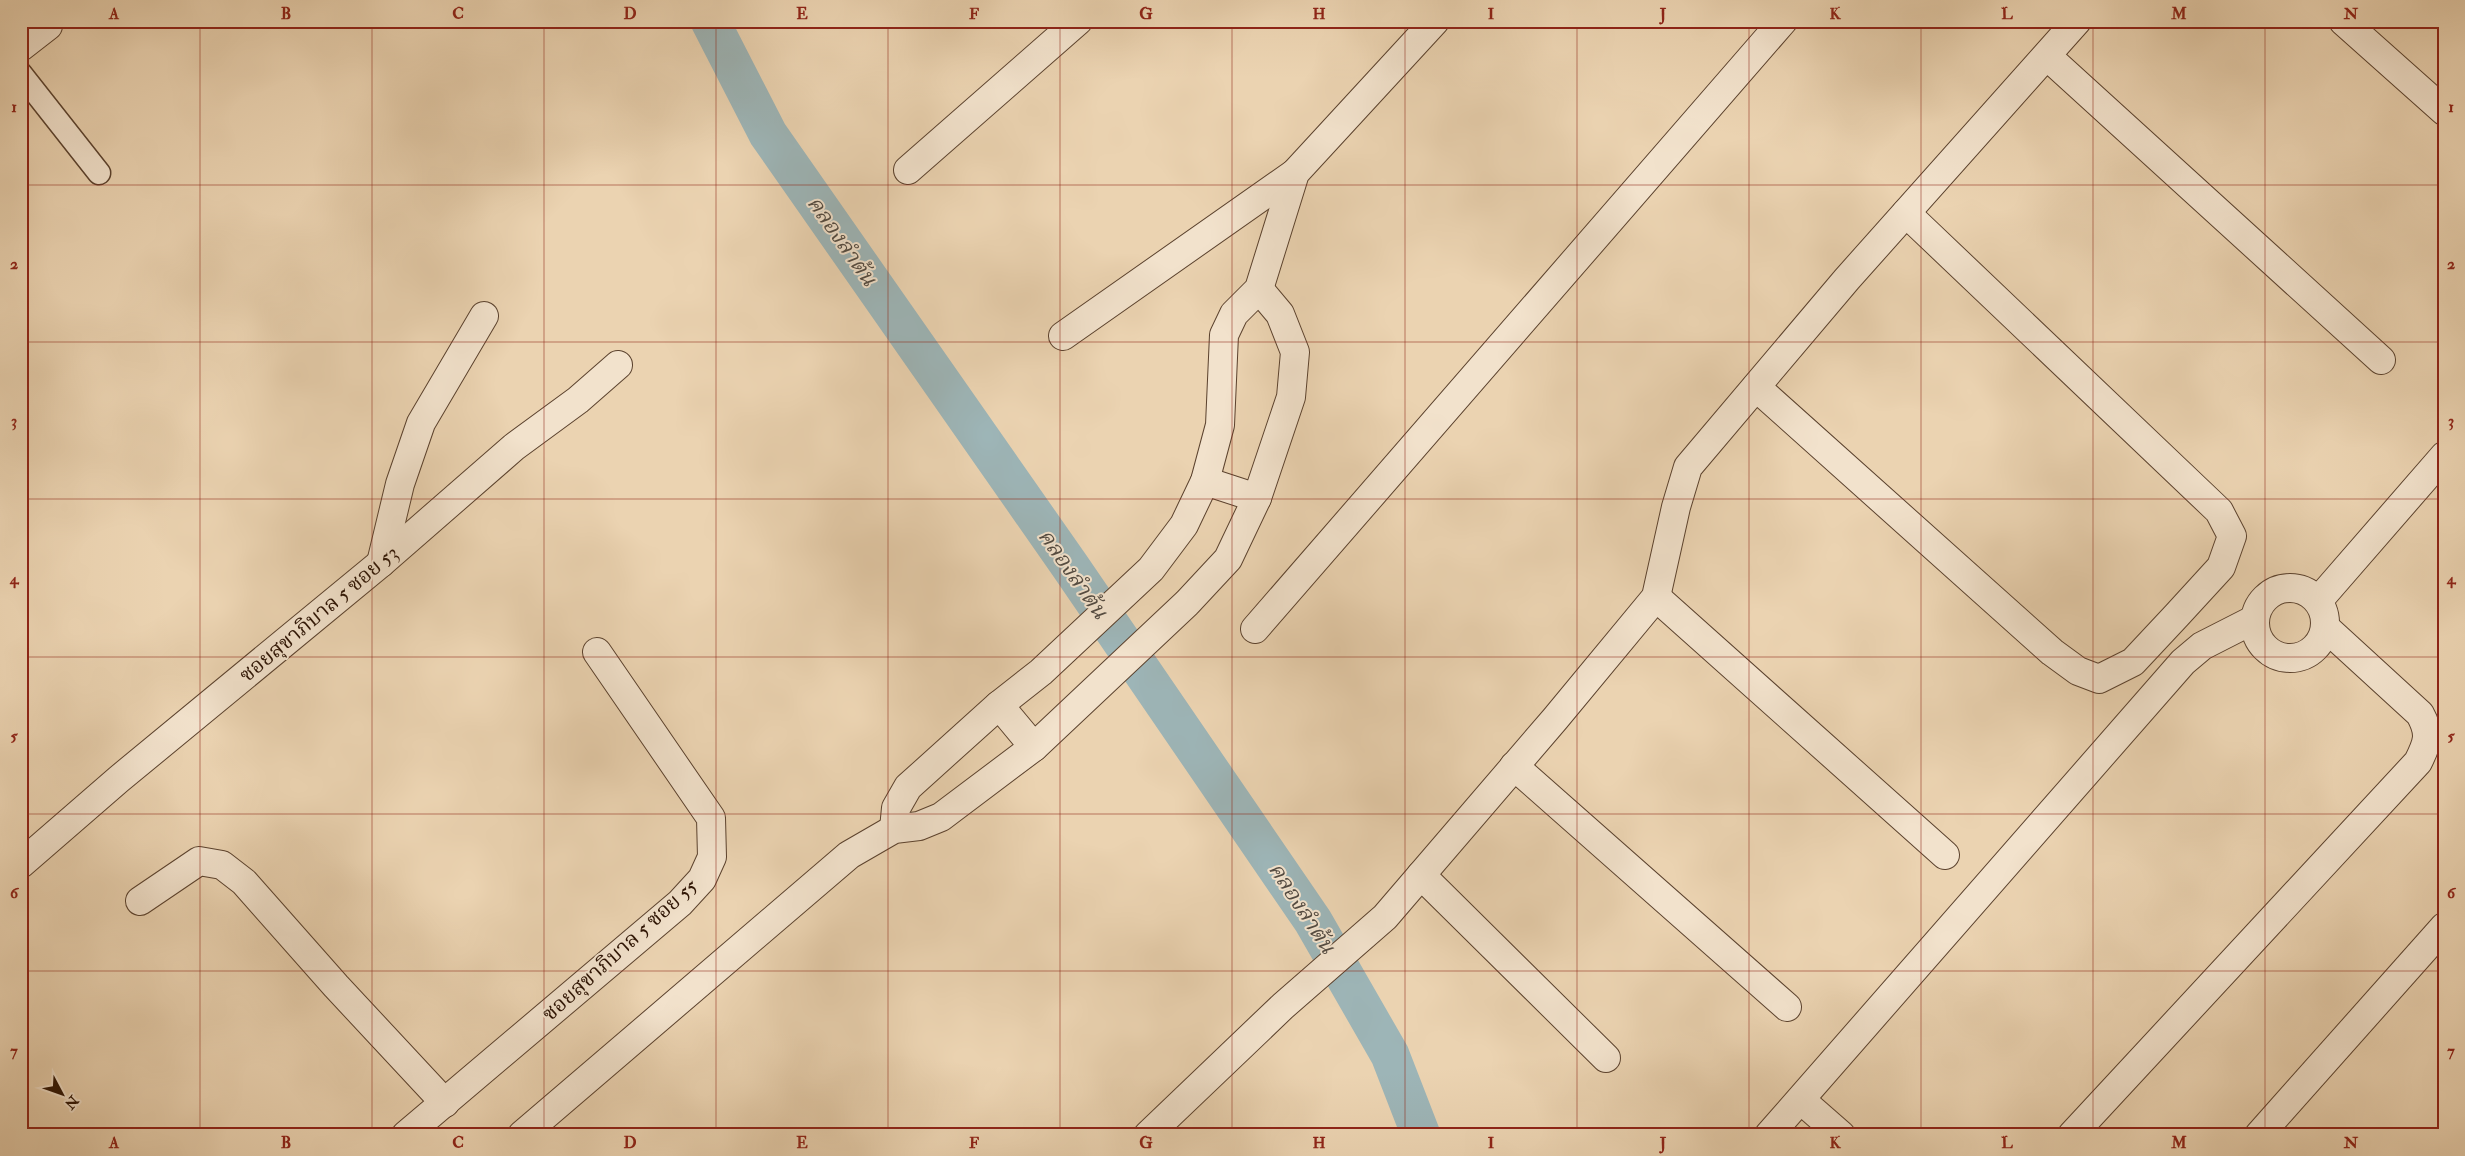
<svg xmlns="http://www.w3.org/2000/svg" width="2465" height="1156" font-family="'IM FELL Double Pica','Noto Serif Thai',serif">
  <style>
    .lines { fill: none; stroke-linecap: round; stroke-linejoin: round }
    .canal { stroke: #9db5b7; stroke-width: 39 }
    .lane-casing { stroke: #5b422e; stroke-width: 25 }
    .street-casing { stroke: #5b422e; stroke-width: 30 }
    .lane { stroke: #f2e2cc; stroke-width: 22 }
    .street { stroke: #f2e2cc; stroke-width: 28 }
    .grid { fill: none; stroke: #8f2418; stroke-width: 1; stroke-opacity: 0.55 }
    .labels { text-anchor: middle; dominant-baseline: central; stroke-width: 4; stroke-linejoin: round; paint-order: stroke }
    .street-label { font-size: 21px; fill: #2b1203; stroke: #f2e2cc }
    .water-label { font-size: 22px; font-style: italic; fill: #534b42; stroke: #f2e2cc }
    .neatline { fill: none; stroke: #8f2418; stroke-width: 2 }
    .grid-label { font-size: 16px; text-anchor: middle; font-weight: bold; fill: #8f2418 }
  </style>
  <rect width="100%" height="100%" fill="#ebd3b1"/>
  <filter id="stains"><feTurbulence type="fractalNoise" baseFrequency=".004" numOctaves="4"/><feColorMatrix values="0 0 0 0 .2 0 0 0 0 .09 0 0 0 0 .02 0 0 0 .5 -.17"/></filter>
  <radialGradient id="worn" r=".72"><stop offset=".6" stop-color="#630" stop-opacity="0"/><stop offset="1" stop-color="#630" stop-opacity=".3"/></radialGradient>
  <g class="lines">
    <!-- canal -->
    <path class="canal" d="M710,21l58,113 302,432 243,355 77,134 31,80"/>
    <!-- lane casing -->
    <g class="lane-casing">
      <path id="lane" d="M21,74l78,99"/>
    </g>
    <!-- street casing -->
    <g class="street-casing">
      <g id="street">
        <path d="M2343,21l101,90"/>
        <path d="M21,47l27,-21"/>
        <path d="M2047,56l334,304"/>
        <path d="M908,170l170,-149"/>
        <path d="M1063,336l232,-163"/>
        <path d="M1756,387l296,265 26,19 21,8 34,-17 44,-47 44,-48 11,-31 -13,-25 -313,-298"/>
        <path d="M1205,481l52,17"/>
        <path d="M381,563l19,-79 21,-61 63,-107"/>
        <circle cx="2290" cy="623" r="35"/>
        <path d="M1656,597l289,258"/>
        <path d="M2318,601l126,-145"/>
        <path d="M1255,629l528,-608"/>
        <path d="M999,705l35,42"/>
        <path d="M1514,766l273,241"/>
        <path d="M894,829l2,-21 12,-21 91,-82 42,-33 110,-103 33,-44 21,-44 15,-56 4,-90 10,-21 25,-25 36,-116 140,-152"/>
        <path d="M21,864l98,-85 262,-216 133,-116 64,-47 40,-35"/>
        <path d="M1421,875l185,183"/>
        <path d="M140,901l59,-40 23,4 22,17 92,104 109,117"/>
        <path d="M1801,1100l40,35"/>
        <path d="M406,1135l274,-232 22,-24 10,-22 -1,-39 -114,-166"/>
        <path d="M522,1135l327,-280 45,-26 25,-3 22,-9 93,-70 153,-144 41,-44 29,-61 34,-101 4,-45 -15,-38 -21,-25"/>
        <path d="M1148,1135l135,-129 102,-89 170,-198 101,-122 20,-90 12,-40 159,-188 230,-258"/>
        <path d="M1769,1135l414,-473 19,-16 53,-27"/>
        <path d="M2072,1135l346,-373c10,-20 13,-28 2,-48l-95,-87"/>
        <path d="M2259,1135l185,-208"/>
      </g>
    </g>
    <!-- lane -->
    <use href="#lane" class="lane"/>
    <!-- street -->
    <use href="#street" class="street"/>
  </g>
  <!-- grid -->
  <path class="grid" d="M200,21v1114M372,21v1114M544,21v1114M716,21v1114M888,21v1114M1060,21v1114M1232,21v1114M1405,21v1114M1577,21v1114M1749,21v1114M1921,21v1114M2093,21v1114M2265,21v1114M21,185h2423M21,342h2423M21,499h2423M21,657h2423M21,814h2423M21,971h2423"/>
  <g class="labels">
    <!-- street labels -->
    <g class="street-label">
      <text transform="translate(319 614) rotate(-40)">ซอยสุขาภิบาล 5 ซอย 53</text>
      <text transform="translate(620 950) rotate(-42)">ซอยสุขาภิบาล 5 ซอย 55</text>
    </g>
    <!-- water labels -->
    <g class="water-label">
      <text transform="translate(842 241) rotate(55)">คลองลำต้น</text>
      <text transform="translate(1073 574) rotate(55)">คลองลำต้น</text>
      <text transform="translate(1302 908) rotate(57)">คลองลำต้น</text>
    </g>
  </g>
  <!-- margin -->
  <rect width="2465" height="1156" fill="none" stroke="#ebd3b1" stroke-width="55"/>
  <!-- north arrow -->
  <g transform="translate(62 1094) rotate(131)" stroke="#f2e2cc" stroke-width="4" paint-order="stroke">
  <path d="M0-4L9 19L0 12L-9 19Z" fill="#2b1203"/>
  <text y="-8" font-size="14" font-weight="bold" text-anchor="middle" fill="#2b1203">N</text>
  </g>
  <rect x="28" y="28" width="2410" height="1100" class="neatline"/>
  <g class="grid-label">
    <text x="114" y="19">A</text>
    <text x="286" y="19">B</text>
    <text x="458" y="19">C</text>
    <text x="630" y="19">D</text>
    <text x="802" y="19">E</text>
    <text x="974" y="19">F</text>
    <text x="1146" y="19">G</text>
    <text x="1319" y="19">H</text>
    <text x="1491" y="19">I</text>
    <text x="1663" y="19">J</text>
    <text x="1835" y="19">K</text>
    <text x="2007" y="19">L</text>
    <text x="2179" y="19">M</text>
    <text x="2351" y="19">N</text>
    <text x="14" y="112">1</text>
    <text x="2451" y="112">1</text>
    <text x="14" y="269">2</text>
    <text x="2451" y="269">2</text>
    <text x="14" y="426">3</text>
    <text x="2451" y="426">3</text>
    <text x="14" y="584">4</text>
    <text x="2451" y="584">4</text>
    <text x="14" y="741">5</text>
    <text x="2451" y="741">5</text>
    <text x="14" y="898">6</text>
    <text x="2451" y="898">6</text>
    <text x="14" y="1056">7</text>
    <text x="2451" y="1056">7</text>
    <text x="114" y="1148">A</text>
    <text x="286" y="1148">B</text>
    <text x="458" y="1148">C</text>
    <text x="630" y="1148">D</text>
    <text x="802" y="1148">E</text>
    <text x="974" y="1148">F</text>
    <text x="1146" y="1148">G</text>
    <text x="1319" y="1148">H</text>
    <text x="1491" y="1148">I</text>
    <text x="1663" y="1148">J</text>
    <text x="1835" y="1148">K</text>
    <text x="2007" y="1148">L</text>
    <text x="2179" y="1148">M</text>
    <text x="2351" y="1148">N</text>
  </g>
  <rect width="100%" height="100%" filter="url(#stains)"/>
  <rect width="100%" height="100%" fill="url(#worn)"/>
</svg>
